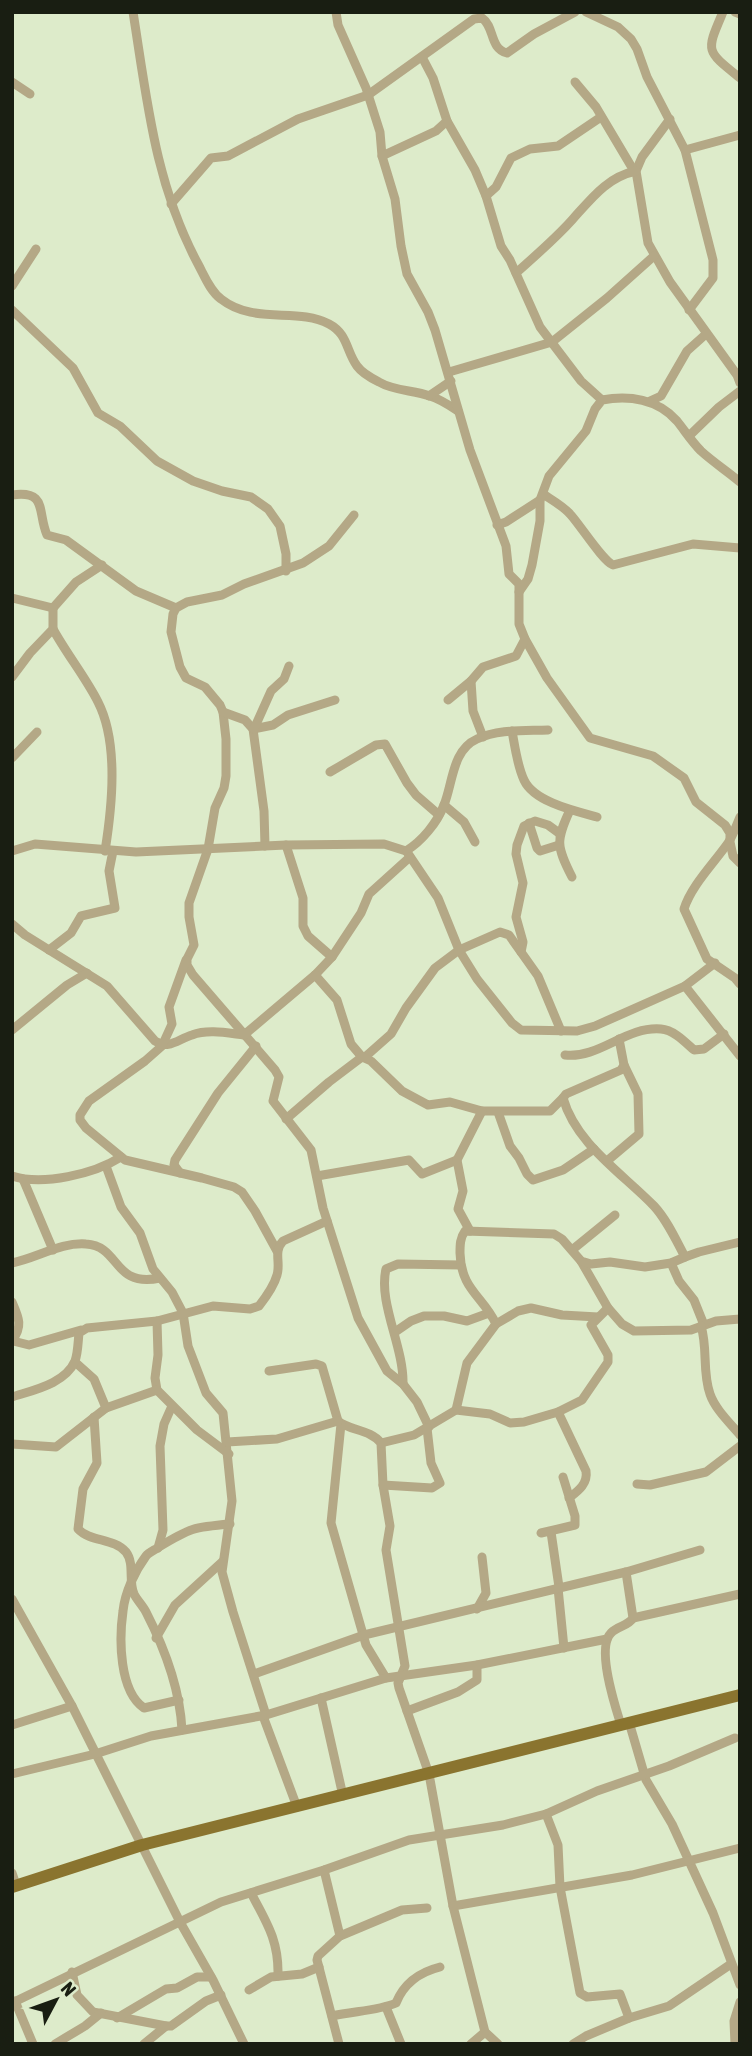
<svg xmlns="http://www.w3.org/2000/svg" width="752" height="2056" font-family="'Asap Condensed',sans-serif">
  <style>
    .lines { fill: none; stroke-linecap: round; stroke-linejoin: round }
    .minor { stroke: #b4a886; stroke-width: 9 }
    .major { stroke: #8a742f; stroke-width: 12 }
  </style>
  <rect width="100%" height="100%" fill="#ddebca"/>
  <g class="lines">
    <!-- minor -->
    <g class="minor">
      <path d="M133,12c14,88 22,172 65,252 6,11 12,27 23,35 33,26 76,8 108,25 19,10 17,27 28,42 5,7 14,12 22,16 15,9 34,8 51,14 10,3 19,9 28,15"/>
      <path d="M336,12l2,13 28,63 14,44 2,24 13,43 6,47 6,28 21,38 7,18 35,120 36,96 3,28 10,10v40l6,15 22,39 43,60 63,18 31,22 12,24 29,23 5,8v9l3,14 7,7"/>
      <path d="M586,12l32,15 13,12 6,10 10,28 38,73 28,110v18l-24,32"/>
      <path d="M723,12c-17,40 -18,38 17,66"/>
      <path d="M735,12l5,2"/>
      <path d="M422,57l11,21 14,43 28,49 11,26 15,50 9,14 30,67 41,54 21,19"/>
      <path d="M12,82l18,12"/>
      <path d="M575,82l21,25 38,64"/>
      <path d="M670,119l-28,38 -6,14 12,72 22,39 67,93 3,8"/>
      <path d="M685,150l55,-15"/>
      <path d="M382,156l54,-25 11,-10"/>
      <path d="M486,196l10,-9 15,-29 19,-9 28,-3 43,-29"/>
      <path d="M171,204l40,-46 17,-2 70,-37 70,-24 106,-76 8,-1c13,9 7,30 25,35l27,-19 41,-22"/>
      <path d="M516,273c19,-17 39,-34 56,-53 19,-21 35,-43 64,-49"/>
      <path d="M12,286l24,-37"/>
      <path d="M12,310l61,58 25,45 22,13 37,35 36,20 29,10 29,6 17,12 12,17 6,28v17"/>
      <path d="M449,372l103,-30 55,-44 47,-42"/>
      <path d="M429,396l22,-15"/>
      <path d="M650,401l11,-5 26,-45 19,-17"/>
      <path d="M689,436l30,-29 21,-16"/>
      <path d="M543,494c9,6 20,12 27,20 11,12 32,46 43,51l80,-21 47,4"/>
      <path d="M12,495c36,-5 25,17 35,40l19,5 70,51 40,17"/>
      <path d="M354,515l-25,31 -26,17 -59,21 -22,11 -35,7 -11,6 -3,6 -2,18 9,35 6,11 19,9 15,18 3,7 3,27v37l-2,12 -9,20 -7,41 -19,54v14l5,28 -7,14v6l6,10 82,95 4,7 -6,24 38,49 12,58 35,110 29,53 16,13 14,18 12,25"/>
      <path d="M497,525l9,-3 34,-22"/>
      <path d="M519,592l9,-13 4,-14 8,-44v-21l9,-24 37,-45 9,-22 7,-9c27,-5 56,-1 75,21 8,10 15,21 24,30 12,11 26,20 39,31"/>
      <path d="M12,598l41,10 23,-26 26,-17"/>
      <path d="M53,629c13,24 33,49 45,73 21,41 14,105 7,149"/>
      <path d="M12,677l18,-24 23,-24v-21"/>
      <path d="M471,681l2,30 10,26"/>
      <path d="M448,700l23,-19 12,-14 33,-11 9,-17"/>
      <path d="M223,712l22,8 8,9 11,82 1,35"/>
      <path d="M253,729l20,-4 15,-10 47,-15"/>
      <path d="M254,729l17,-38 13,-12 5,-13"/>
      <path d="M512,731c3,16 5,34 12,49 10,22 51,31 73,37"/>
      <path d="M12,758l25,-26"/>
      <path d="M330,772l46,-27 9,-1 22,39 9,12 23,20"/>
      <path d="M444,805l20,17 11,20"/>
      <path d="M570,810c-14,30 -14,36 2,67"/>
      <path d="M740,817c-4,9 -7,19 -12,26 -14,20 -37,43 -44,66l23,50 28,19 5,6"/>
      <path d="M529,823l8,25 3,3 19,-6"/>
      <path d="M286,845l17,53v28l5,10 24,21"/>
      <path d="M12,851l23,-7 101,8 150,-7 98,-1 22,7c16,-10 31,-28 38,-46 9,-22 8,-55 33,-66 21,-10 48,-8 71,-9"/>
      <path d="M407,852l31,46 21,52 18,29 35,44 9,7 56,1 18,-5 90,-40 30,-23"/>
      <path d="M12,924l13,11 82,51 48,55c14,9 23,-2 37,-6 16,-6 35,-2 52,0l71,-60 17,-18 29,-44 8,-19 41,-37"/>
      <path d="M49,950l22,-17 10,-17 34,-8 -6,-37 4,-20"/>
      <path d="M521,952l2,-10 -7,-25 7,-34 -7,-29 1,-9 7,-19 11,-5 13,4 11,8"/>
      <path d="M186,960l-17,47 3,17 -10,22 -17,15 -56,40 -9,14v5l6,8 39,32 77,18 32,9 8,5 13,19 22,40"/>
      <path d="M315,975l22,25 14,44 11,13"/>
      <path d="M685,986l55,70"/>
      <path d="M12,1030l55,-45 20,-12"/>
      <path d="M619,1039l5,26 -3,5 -55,24 -3,4c13,46 59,75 91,108 13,14 22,34 31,51l14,-5 41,-10"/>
      <path d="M565,1055c34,4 61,-29 96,-26 13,1 24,13 33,21l10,-1 20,-15"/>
      <path d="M365,1057l26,-23 15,-26 29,-40 24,-18 41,-18 9,3 29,41 23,55"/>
      <path d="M498,1112l12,34 9,12 8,16 6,6 30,-10 31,-21"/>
      <path d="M286,1119l43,-37 33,-25 9,4 31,30 26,14 22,-3 32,9h68l13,-13"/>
      <path d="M607,1161l32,-27 -1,-40 -14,-29"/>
      <path d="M106,1166l15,41 19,26 13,36 19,23 11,21 5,33 18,47 17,20 9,88 -10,71 11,40 33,103"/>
      <path d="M180,1173l-6,-8 1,-5 43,-67 38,-47"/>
      <path d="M12,1176c31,10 82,-2 109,-19"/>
      <path d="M317,1176l92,-16 13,14 35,-14"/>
      <path d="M23,1179l30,71"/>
      <path d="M470,1231l-12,-22 5,-18 -6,-31 25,-49"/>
      <path d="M572,1250l43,-35"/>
      <path d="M581,1261l27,47 14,16 12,7 57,-1 25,-9 24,-2"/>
      <path d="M12,1263c25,-5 49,-21 74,-19 35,2 26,44 74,34"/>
      <path d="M671,1263l8,18 15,19 10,25"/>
      <path d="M12,1302c7,16 11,24 0,39"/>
      <path d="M157,1321l1,34 -3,23 2,12 40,40 32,24"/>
      <path d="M496,1324l22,-13 13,-3 31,7 36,2"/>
      <path d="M701,1326c7,22 1,46 9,68 5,15 20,29 30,41"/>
      <path d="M395,1332l16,-11 13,-5h20l23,5 22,-8"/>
      <path d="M13,1341l16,4 52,-15"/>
      <path d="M75,1362l19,17 12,29"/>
      <path d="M269,1371l47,-7 6,2 16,55c12,10 32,8 43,22l2,42 7,41 -4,24 19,116 -7,17 1,5 30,86 24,132 32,126 13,12"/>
      <path d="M403,1384c1,-37 -25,-81 -17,-115l12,-5 63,1"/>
      <path d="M12,1397c21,-7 53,-13 63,-36 3,-8 3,-19 4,-28l8,-5 70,-7 56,-15 37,3 9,-3c7,-9 15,-20 18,-31 4,-13 -4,-23 6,-34l44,-20"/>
      <path d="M456,1410l11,-47 29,-39c-13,-28 -35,-34 -36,-71 0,-8 0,-15 5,-22l89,3 8,5 19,22 10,3 19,-2 35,5 26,-4 14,-6"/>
      <path d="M558,1412l28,59c2,13 -8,20 -17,27"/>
      <path d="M94,1417l3,46 -14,26 -5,40c12,13 36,9 48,23 9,12 2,29 8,42 3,6 9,12 12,18 18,35 34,78 36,118"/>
      <path d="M341,1424l-10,99 35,122 20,33"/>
      <path d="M227,1442l50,-3 61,-18"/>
      <path d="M381,1443l33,-8 42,-25 34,4 20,9 14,-1 34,-10 24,-12 26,-38v-7l-17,-30 17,-17"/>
      <path d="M12,1444l44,3 50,-39 51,-18"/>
      <path d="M637,1484l13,1 56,-13 34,-26"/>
      <path d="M383,1485l49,3 8,-5 -9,-20 -4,-35"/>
      <path d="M551,1532l8,55"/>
      <path d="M541,1533l34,-8v-9l-12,-39"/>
      <path d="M158,1548l5,-18 -3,-84 4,-22 8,-18"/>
      <path d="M558,1588l6,60"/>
      <path d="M12,1599l60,107 108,216 33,58 31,64"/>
      <path d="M477,1609l9,-16 -4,-36"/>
      <path d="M633,1618l107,-24"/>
      <path d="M156,1638l19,-33 47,-43"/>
      <path d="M254,1674l110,-39 262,-63 74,-22"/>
      <path d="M321,1698l22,98"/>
      <path d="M179,1700l-35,8c-25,-17 -25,-69 -21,-97 2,-19 12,-40 23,-55 3,-4 9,-6 13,-9 31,-19 35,-20 71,-23"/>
      <path d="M407,1711l51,-19 19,-12v-15"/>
      <path d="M263,1716l34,91"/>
      <path d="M629,1722l17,58 26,44 41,89 27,72"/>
      <path d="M12,1725l60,-19"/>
      <path d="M621,1725c-6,-19 -25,-77 -10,-92 7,-7 17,-7 22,-15l-7,-46"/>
      <path d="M12,1774l83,-20 56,-18 115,-21 120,-37 91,-13 130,-26"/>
      <path d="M546,1814l12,31 2,42 20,106 7,4 33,-3 9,24"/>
      <path d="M324,1870l16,66"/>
      <path d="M12,1873l4,12"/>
      <path d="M251,1893c16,30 28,48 27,83"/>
      <path d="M453,1906l179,-31 108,-27"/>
      <path d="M72,1972l5,23 16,17 73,14h5l35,-25 15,-6"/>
      <path d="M249,1990l22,-13 31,-3 17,-7"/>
      <path d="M15,2001l18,43"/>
      <path d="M12,2003l209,-101 103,-32 85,-30 94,-15 43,-11 51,-23 72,-25 66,-28"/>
      <path d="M386,2007l15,37"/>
      <path d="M332,2016c21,-5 46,-5 64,-13 8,-20 24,-31 44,-36"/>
      <path d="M117,2018l49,-29 11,-1 20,-11h14"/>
      <path d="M55,2044l30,-18 16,-13"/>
      <path d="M144,2044l22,-18"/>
      <path d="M339,2044l-22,-84 1,-4 22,-20 62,-26 25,-2"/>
      <path d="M471,2044l14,-12"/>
      <path d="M573,2044l13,-8 43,-18 40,-12 62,-42"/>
      <path d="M735,2044l-1,-23 6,-19"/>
    </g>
    <!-- major -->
    <path class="major" d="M12,1887l130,-42 598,-150"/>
  </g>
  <!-- border -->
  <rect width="752" height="2056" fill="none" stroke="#191e12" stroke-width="28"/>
  <!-- north arrow -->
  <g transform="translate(56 2000) rotate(49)" stroke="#ddebca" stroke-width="5" paint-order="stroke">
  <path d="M0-5L12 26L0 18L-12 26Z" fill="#191e12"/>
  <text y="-10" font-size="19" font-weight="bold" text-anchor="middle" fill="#191e12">N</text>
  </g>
</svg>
